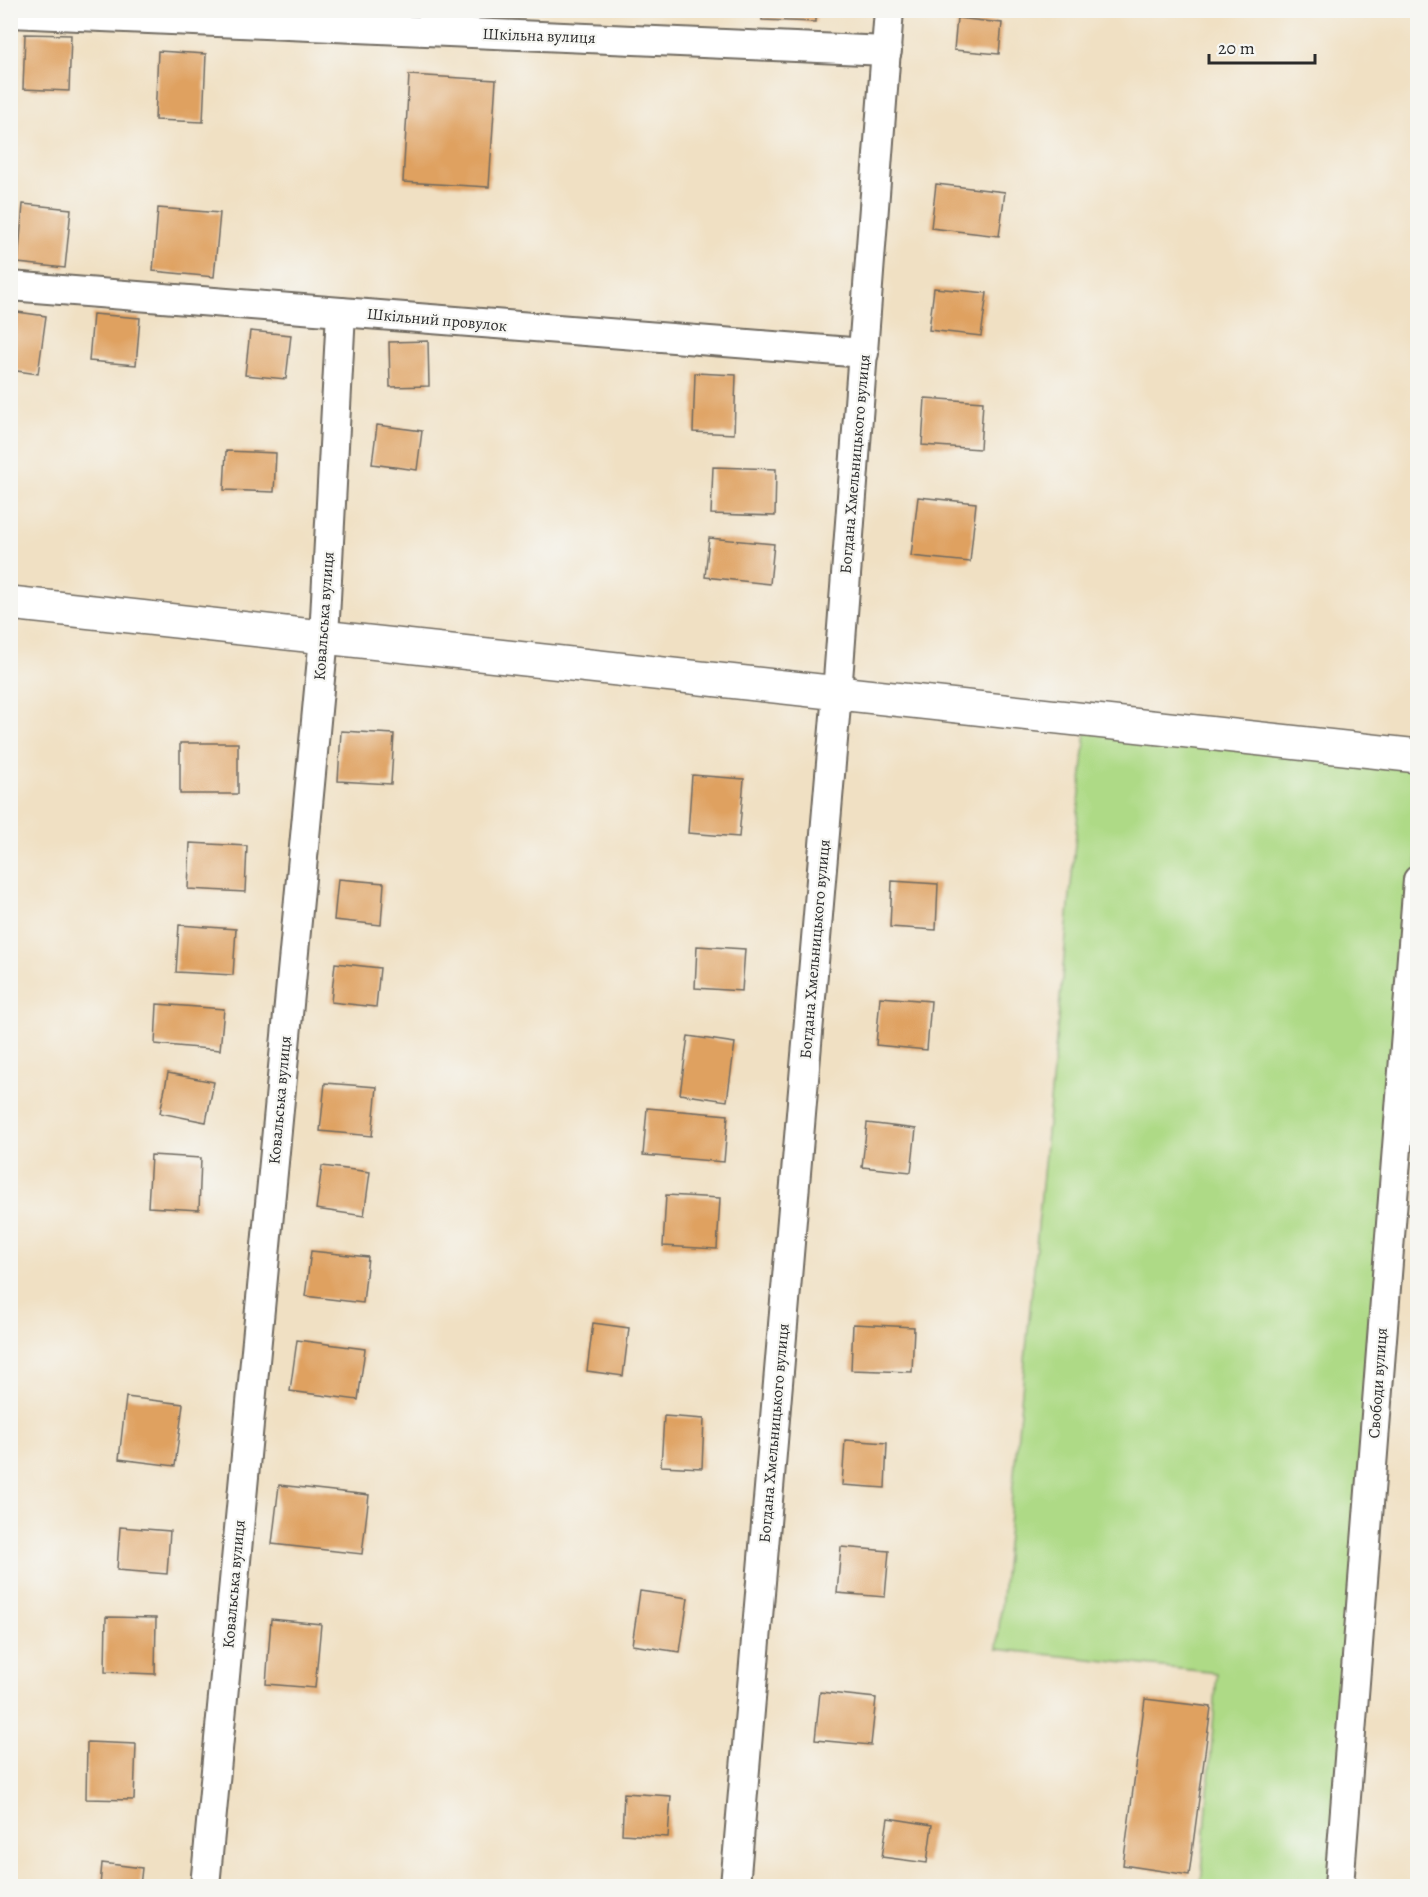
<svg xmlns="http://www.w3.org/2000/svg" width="1428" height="1897" font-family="Alegreya,serif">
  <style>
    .green { fill: #aeda86; stroke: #6c8258; stroke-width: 1.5 }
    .building { fill: #dfa161 }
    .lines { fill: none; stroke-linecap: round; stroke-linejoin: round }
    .street-casing { stroke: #706a60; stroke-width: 32 }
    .secondary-casing { stroke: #706a60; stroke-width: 36 }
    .street { stroke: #fff; stroke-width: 28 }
    .secondary { stroke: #fff; stroke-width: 33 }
    .labels { text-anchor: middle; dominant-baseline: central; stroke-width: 4.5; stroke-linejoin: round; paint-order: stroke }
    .street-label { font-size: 16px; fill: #2b2b2b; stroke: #f6f6f2 }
  </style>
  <rect width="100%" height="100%" fill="#f6f6f2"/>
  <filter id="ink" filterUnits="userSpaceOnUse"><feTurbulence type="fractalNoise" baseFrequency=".0167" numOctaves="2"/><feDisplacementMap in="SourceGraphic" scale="12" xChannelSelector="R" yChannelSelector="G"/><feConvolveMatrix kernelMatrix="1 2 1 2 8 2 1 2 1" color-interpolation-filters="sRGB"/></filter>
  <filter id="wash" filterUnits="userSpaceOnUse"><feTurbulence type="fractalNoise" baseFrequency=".008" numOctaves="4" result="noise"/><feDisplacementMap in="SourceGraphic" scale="24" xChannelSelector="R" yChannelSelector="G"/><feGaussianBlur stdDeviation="1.35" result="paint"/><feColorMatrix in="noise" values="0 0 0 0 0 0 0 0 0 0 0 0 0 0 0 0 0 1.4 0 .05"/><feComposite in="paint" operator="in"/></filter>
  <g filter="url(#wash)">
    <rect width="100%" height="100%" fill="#f0e0c3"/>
    <!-- green -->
    <path class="green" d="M1087,720l330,36v124l-78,1006h-138l16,-213 -220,-24z"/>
    <g id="blocks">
      <!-- building -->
      <g class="building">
        <path d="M762,10h54v12l-54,-2z"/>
        <path d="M957,18l45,5 -3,31 -45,-4z"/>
        <path d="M25,34l46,1 -2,56 -46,-2z"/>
        <path d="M158,51l48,3 -3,68 -48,-2z"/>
        <path d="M409,75l87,5 -7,107 -86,-5z"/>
        <path d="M936,184l69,8 -6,44 -68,-8z"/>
        <path d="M23,204l48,5 -6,59 -47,-5z"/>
        <path d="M158,208l62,5 -6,64 -61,-6z"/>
        <path d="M934,288l53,5 -6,43 -52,-6z"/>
        <path d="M10,311l36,5 -8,58 -28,-4z"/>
        <path d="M93,314l47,4 -4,47 -47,-4z"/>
        <path d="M250,331l41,4 -5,44 -41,-4z"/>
        <path d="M428,341l1,45 -39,1 -1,-45z"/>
        <path d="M695,373l41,2 -2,59 -41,-2z"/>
        <path d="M925,398l58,4 -3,47 -58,-4z"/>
        <path d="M377,425l45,6 -5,39 -45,-6z"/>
        <path d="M226,451l50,2 -2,39 -50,-2z"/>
        <path d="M713,467l63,2 -1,47 -64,-2z"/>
        <path d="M918,497l58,6 -6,59 -59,-6z"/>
        <path d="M709,538l65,6 -4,40 -65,-7z"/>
        <path d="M341,731l53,3 -3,50 -53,-3z"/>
        <rect x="180" y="743" width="58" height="51"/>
        <path d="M692,775l52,4 -5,58 -51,-4z"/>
        <path d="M190,843l57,3 -2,46 -57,-3z"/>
        <path d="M338,879l46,4 -3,42 -47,-5z"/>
        <path d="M892,881l46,3 -2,46 -46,-3z"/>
        <path d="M179,925l57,4 -3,46 -57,-3z"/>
        <path d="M697,946l48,3 -3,42 -47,-3z"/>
        <path d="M335,963l45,5 -4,39 -45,-5z"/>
        <path d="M880,997l51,4 -4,49 -51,-5z"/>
        <path d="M157,1004l67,5 -4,41 -65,-6z"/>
        <path d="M688,1036l47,7 -8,58 -47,-7z"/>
        <path d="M168,1073l46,9 -8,40 -46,-9z"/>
        <path d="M325,1083l52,4 -5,49 -52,-5z"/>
        <path d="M647,1108l81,7 -4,47 -81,-7z"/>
        <path d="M867,1123l49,6 -5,43 -49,-5z"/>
        <path d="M151,1155l50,3 -2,52 -51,-3z"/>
        <path d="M322,1166l48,6 -6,44 -48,-7z"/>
        <path d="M666,1195l54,3 -3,51 -54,-3z"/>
        <path d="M311,1251l57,6 -5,46 -58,-7z"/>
        <path d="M593,1323l36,5 -6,48 -36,-5z"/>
        <path d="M853,1324l61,3 -2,45 -61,-2z"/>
        <path d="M297,1340l68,9 -7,51 -68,-9z"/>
        <path d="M126,1397l57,7 -8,62 -56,-7z"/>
        <path d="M664,1416l40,3 -2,49 -41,-2z"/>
        <path d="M845,1440l42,3 -2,45 -43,-3z"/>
        <path d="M279,1485l90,10 -7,59 -90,-10z"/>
        <path d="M120,1527l50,4 -3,43 -50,-4z"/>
        <path d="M841,1547l48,4 -4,46 -48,-4z"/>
        <path d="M640,1591l48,7 -8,54 -48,-7z"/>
        <path d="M106,1617l50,1 -1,56 -50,-2z"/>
        <path d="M271,1619l50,5 -6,64 -49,-4z"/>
        <path d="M820,1692l56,6 -5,47 -56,-5z"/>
        <path d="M1145,1699l66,8 -22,168 -66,-10z"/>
        <path d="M87,1742l49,2 -2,56 -48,-1z"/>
        <path d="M624,1793l47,3 -3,41 -46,-3z"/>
        <path d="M888,1818l44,7 -5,38 -45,-6z"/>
        <path d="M102,1863l40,5 -2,18h-40z"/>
      </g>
    </g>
  </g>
  <g filter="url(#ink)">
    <use href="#blocks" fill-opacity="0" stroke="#706a60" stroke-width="1.5"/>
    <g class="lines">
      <!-- street casing -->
      <g class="street-casing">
        <g id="street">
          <path d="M10,13l877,38"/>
          <path d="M10,286l854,67"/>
          <path d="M205,1886l119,-1249 17,-325"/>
          <path d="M735,1886l102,-1193 52,-683"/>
          <path d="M1339,1886l79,-1006"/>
        </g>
      </g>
      <!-- secondary casing -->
      <g class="secondary-casing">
        <path id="secondary" d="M10,603l1408,153"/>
      </g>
      <!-- street -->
      <use href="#street" class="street"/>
      <!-- secondary -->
      <use href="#secondary" class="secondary"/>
    </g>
  </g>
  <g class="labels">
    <!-- street labels -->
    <g class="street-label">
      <text transform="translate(539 36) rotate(2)">Шкільна вулиця</text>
      <text transform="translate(437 320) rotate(5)">Шкільний провулок</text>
      <text transform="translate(855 464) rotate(-85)">Богдана Хмельницького вулиця</text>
      <text transform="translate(324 616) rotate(-86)">Ковальська вулиця</text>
      <text transform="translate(815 949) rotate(-85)">Богдана Хмельницького вулиця</text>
      <text transform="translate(280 1100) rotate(-85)">Ковальська вулиця</text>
      <text transform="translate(1378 1383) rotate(-86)">Свободи вулиця</text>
      <text transform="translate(774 1433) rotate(-85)">Богдана Хмельницького вулиця</text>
      <text transform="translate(234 1584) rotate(-85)">Ковальська вулиця</text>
    </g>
  </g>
  <!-- margin -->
  <rect width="1428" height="1897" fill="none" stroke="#f6f6f2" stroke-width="36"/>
  <!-- scale -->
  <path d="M1209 54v9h106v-9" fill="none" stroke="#2b2b2b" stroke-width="3"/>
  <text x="1218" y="54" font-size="18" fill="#2b2b2b" stroke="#f6f6f2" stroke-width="4.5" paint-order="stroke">20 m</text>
</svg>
